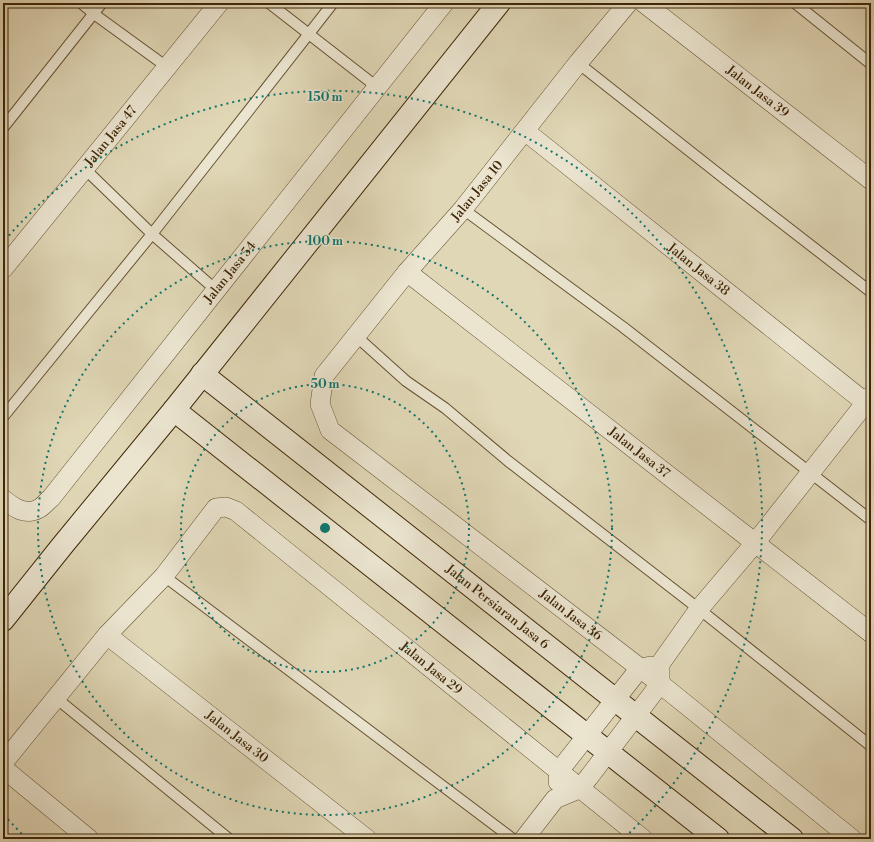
<svg xmlns="http://www.w3.org/2000/svg" width="874" height="842" font-family="'Libre Bodoni',serif">
  <style>
    .lines { fill: none; stroke-linecap: round; stroke-linejoin: round }
    .lane-casing { stroke: #675234; stroke-width: 12 }
    .street-casing { stroke: #675234; stroke-width: 20 }
    .secondary-casing { stroke: #3f2608; stroke-width: 24 }
    .lane { stroke: #ebe5d0; stroke-width: 10 }
    .street { stroke: #ebe5d0; stroke-width: 19 }
    .secondary { stroke: #ebe5d0; stroke-width: 22 }
    .ring { fill: none; stroke: #0f766e; stroke-width: 2; stroke-dasharray: 2 4 }
    .labels { text-anchor: middle; dominant-baseline: central; stroke-width: 3; stroke-linejoin: round; paint-order: stroke }
    .street-label { font-size: 13px; fill: #3f2608; stroke: #ebe5d0 }
    .centre { fill: #0f766e; stroke: #ebe5d0; stroke-width: 2 }
    .ring-label { font-size: 12px; text-anchor: middle; font-weight: bold; fill: #0f766e; stroke: #ebe5d0; stroke-width: 3; stroke-linejoin: round; paint-order: stroke }
  </style>
  <rect width="100%" height="100%" fill="#e0d7b6"/>
  <filter id="stains"><feTurbulence type="fractalNoise" baseFrequency=".005" numOctaves="4"/><feColorMatrix values="0 0 0 0 .2 0 0 0 0 .09 0 0 0 0 .02 0 0 0 .5 -.17"/></filter>
  <radialGradient id="worn" r=".72"><stop offset=".6" stop-color="#630" stop-opacity="0"/><stop offset="1" stop-color="#630" stop-opacity=".3"/></radialGradient>
  <g class="lines">
    <!-- lane casing -->
    <g class="lane-casing">
      <g id="lane">
        <path d="M81,3l13,11 73,53"/>
        <path d="M269,3l108,84"/>
        <path d="M795,3l76,61"/>
        <path d="M578,63l147,116 146,113"/>
        <path d="M3,128l99,-125"/>
        <path d="M85,169l67,65 64,56"/>
        <path d="M463,209l160,118 248,193"/>
        <path d="M356,336l50,45 39,27 63,53 191,148 172,137"/>
        <path d="M3,417l149,-183 181,-231"/>
        <path d="M164,576l349,263"/>
        <path d="M56,698l173,141"/>
      </g>
    </g>
    <!-- street casing -->
    <g class="street-casing">
      <g id="street">
        <path id="s1" d="M628,3l-50,60 -115,146 -56,63 -83,104 -4,28 10,26 323,248 199,161"/>
        <path id="s2" d="M644,3l227,177"/>
        <path id="s3" d="M525,131l346,276"/>
        <path id="s4" d="M3,269l216,-266"/>
        <path id="s5" d="M407,272l464,361"/>
        <path id="s6" d="M3,499c10,8 22,17 35,10 5,-2 9,-8 13,-11l393,-495"/>
        <path id="s7" d="M107,635l260,204"/>
        <path id="s8" d="M3,763l104,-128 57,-59 52,-68 10,-1 10,4 407,328"/>
        <path d="M3,768l86,71"/>
        <path d="M558,782l1,-11 81,-103 11,-2"/>
        <path d="M524,839l31,-40 24,-10 10,-12 71,-93v-20l39,-55 56,-66 116,-147"/>
      </g>
    </g>
    <!-- secondary casing -->
    <g class="secondary-casing">
      <g id="secondary">
        <path id="s9" d="M202,374l590,465"/>
        <path d="M174,410l544,429"/>
        <path d="M3,620l59,-74 112,-136 325,-407"/>
      </g>
    </g>
    <!-- lane -->
    <use href="#lane" class="lane"/>
    <!-- street -->
    <use href="#street" class="street"/>
    <!-- secondary -->
    <use href="#secondary" class="secondary"/>
  </g>
  <!-- distance rings -->
  <g class="ring">
    <circle cx="325" cy="528" r="144"/>
    <circle cx="325" cy="528" r="287"/>
    <path d="M26 838A431 431 0 0 1 5 816M5 240A431 431 0 1 1 624 838"/>
  </g>
  <g class="labels">
    <!-- street labels -->
    <g class="street-label">
      <text stroke="none"><textPath href="#s2" startOffset="144">Jalan Jasa 39</textPath></text>
      <text stroke="none"><textPath href="#s4" startOffset="171">Jalan Jasa 47</textPath></text>
      <text transform="translate(477 191) rotate(-51)">Jalan Jasa 10</text>
      <text stroke="none"><textPath href="#s3" startOffset="222">Jalan Jasa 38</textPath></text>
      <text stroke="none"><textPath href="#s6" startOffset="344">Jalan Jasa 54</textPath></text>
      <text stroke="none"><textPath href="#s5" startOffset="294">Jalan Jasa 37</textPath></text>
      <text stroke="none"><textPath href="#s9" startOffset="376">Jalan Persiaran Jasa 6</textPath></text>
      <text stroke="none"><textPath href="#s1" startOffset="841">Jalan Jasa 36</textPath></text>
      <text stroke="none"><textPath href="#s8" startOffset="604">Jalan Jasa 29</textPath></text>
      <text stroke="none"><textPath href="#s7" startOffset="165">Jalan Jasa 30</textPath></text>
    </g>
  </g>
  <circle cx="325" cy="528" r="6" class="centre"/>
  <g class="ring-label">
    <text x="325" y="101">150 m</text>
    <text x="325" y="245">100 m</text>
    <text x="325" y="388">50 m</text>
  </g>
  <!-- margin -->
  <rect width="874" height="842" fill="none" stroke="#e0d7b6" stroke-width="16"/>
  <rect x="4" y="4" width="866" height="834" fill="none" stroke="#3f2608" stroke-width="2"/>
  <rect x="8" y="8" width="858" height="826" fill="none" stroke="#3f2608"/>
  <rect width="100%" height="100%" filter="url(#stains)"/>
  <rect width="100%" height="100%" fill="url(#worn)"/>
</svg>
